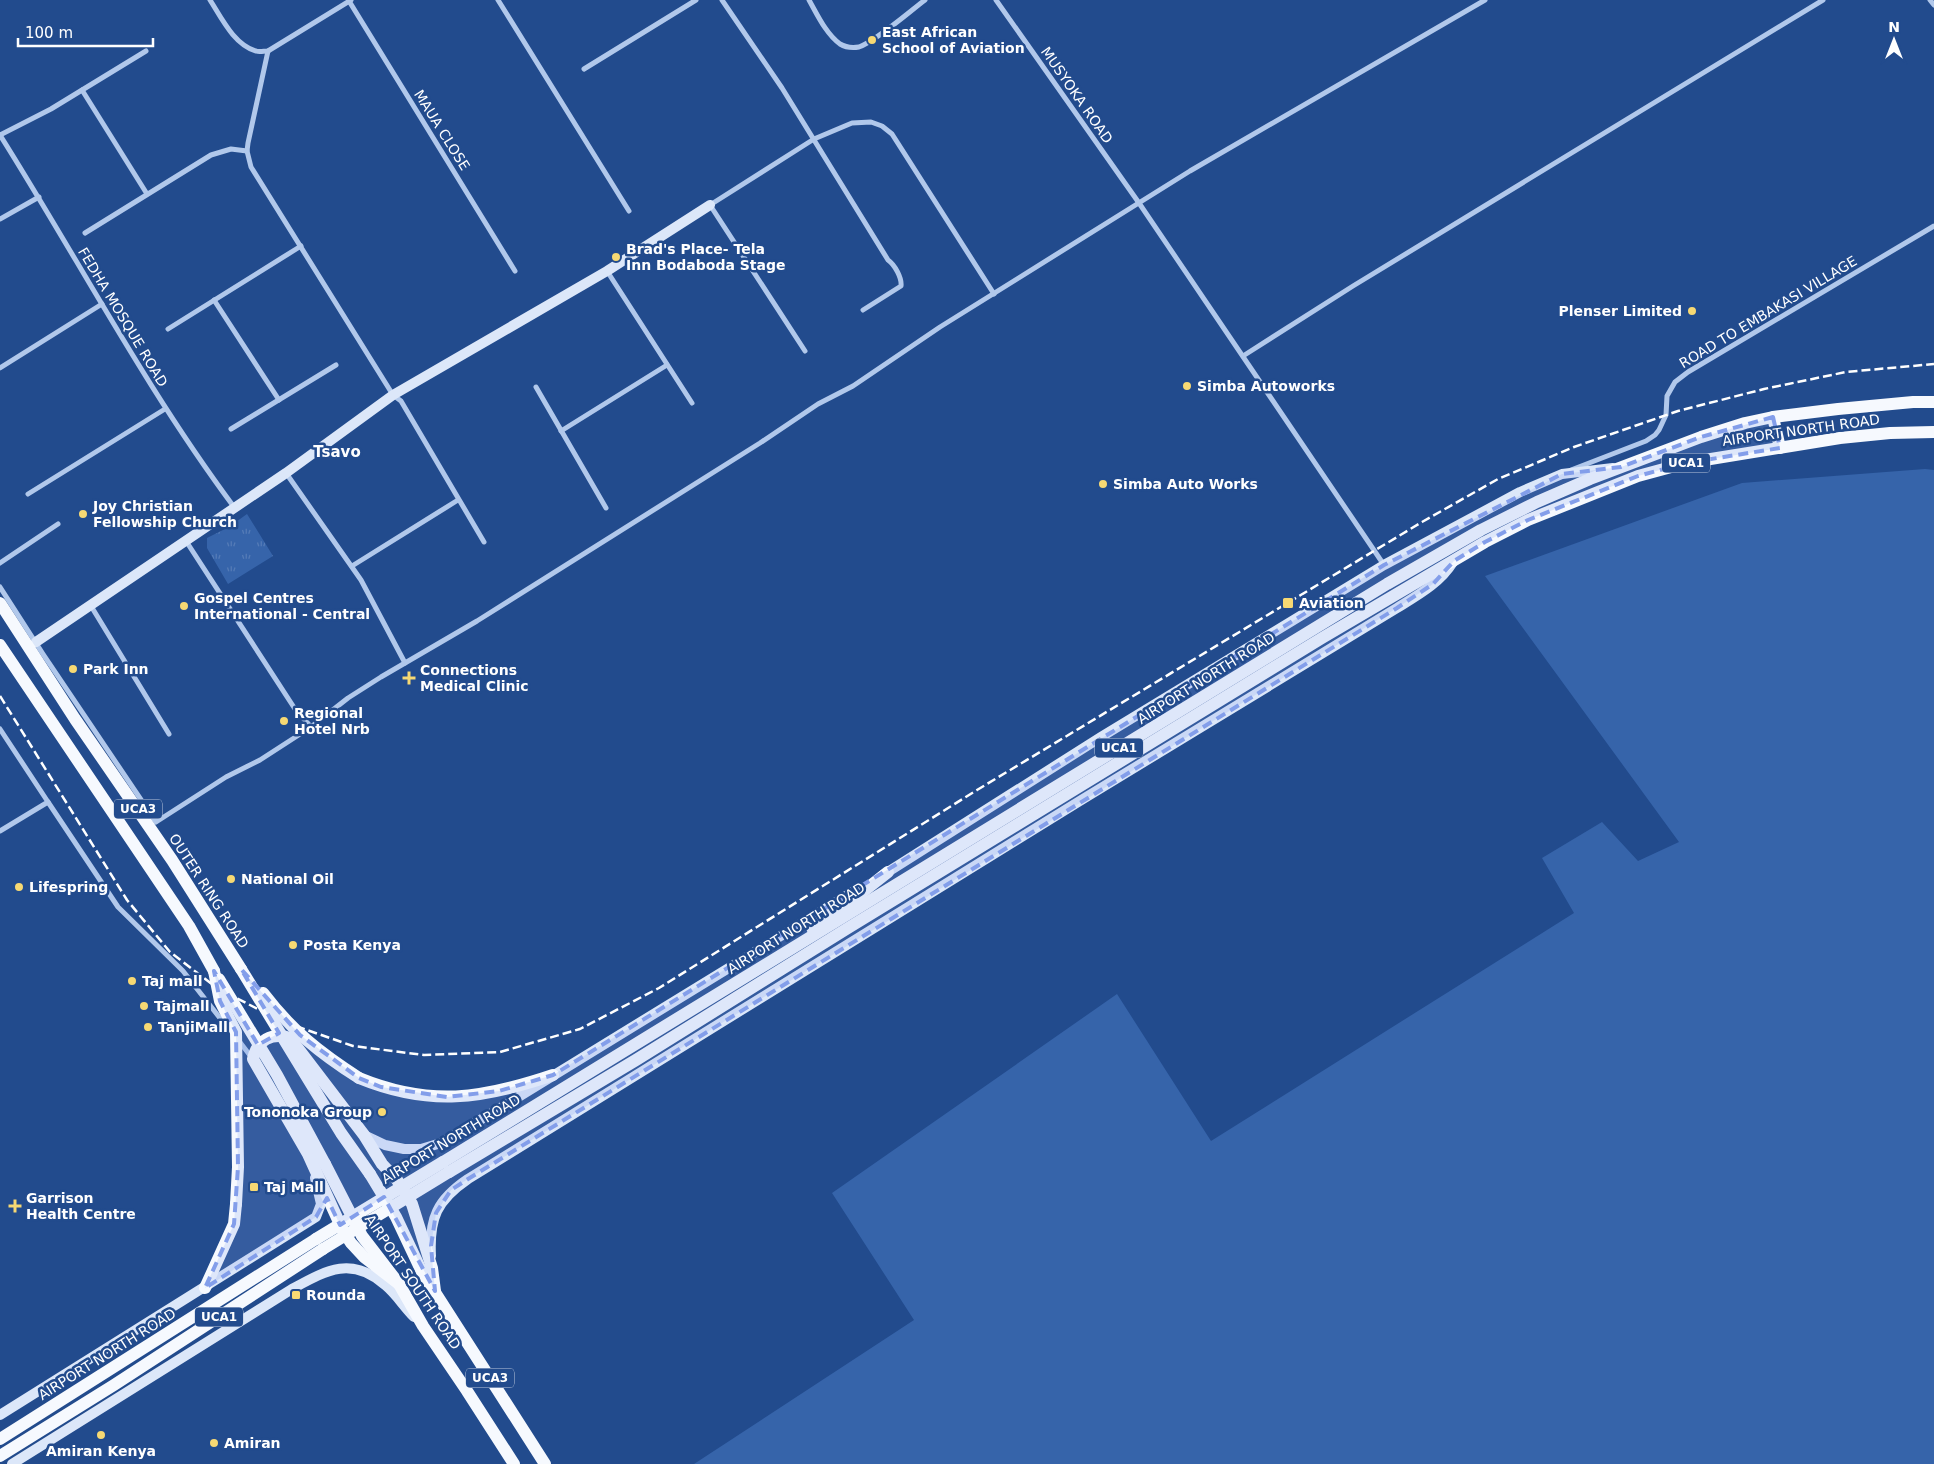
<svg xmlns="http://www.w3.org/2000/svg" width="1934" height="1464" font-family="'DejaVu Sans',sans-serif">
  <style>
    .grass { fill: #3664aa }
    .park { fill: url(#park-tufts) }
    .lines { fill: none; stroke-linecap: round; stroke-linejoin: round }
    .street { stroke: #b1c8eb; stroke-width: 5 }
    .secondary { stroke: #dce7f9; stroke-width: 10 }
    .primary { stroke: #f6f9fe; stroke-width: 12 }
    .rail { stroke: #fff; stroke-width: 2.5; stroke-dasharray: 9 4; stroke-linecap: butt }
    .primary-bridge { stroke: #f6f9fe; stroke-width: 12 }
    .marked { fill: #839eea; fill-opacity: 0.2; stroke: #839eea; stroke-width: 4; stroke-dasharray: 10 6; stroke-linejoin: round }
    .poi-dot { fill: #f7d973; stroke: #224b8d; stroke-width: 2 }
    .labels { text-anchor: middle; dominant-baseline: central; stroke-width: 5; stroke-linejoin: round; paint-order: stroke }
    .shield { fill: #224b8d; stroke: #bdc9dd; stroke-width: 1 }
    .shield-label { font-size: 12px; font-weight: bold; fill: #fff }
    .poi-label { font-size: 14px; font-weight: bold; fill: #fff; stroke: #224b8d; text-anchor: start }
    .street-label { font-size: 14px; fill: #fff; stroke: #224b8d }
    .neighbourhood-label { font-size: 15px; font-weight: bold; fill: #fff; stroke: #224b8d }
  </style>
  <defs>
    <pattern id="park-tufts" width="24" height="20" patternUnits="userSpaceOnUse" patternTransform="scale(1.25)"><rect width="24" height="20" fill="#3664aa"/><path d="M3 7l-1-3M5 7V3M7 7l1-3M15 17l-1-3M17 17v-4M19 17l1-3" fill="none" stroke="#547bb7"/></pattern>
  </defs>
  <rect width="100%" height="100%" fill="#224b8d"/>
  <!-- grass -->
  <path class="grass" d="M1925,469l9,1v994h-1240l220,-144 -82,-127 285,-199 94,147 363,-228 -32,-55 60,-36 36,39 41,-19 -194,-266 257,-93z"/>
  <!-- park -->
  <path class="park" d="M247,514l26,42 -45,28 -21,-36v-10l22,-11z"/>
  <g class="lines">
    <!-- street -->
    <g class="street">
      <path d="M210,0c11,17 24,45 46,51 3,1 8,0 12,0l83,-51"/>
      <path d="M498,0l131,211"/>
      <path d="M722,0l60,88 106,172c7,5 14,18 13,26l-38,24"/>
      <path d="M809,0c8,14 17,34 31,44 5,3 13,4 19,3 17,-6 50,-35 66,-47"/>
      <path d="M996,0l143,203 245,362"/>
      <path d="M1930,0l4,5"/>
      <path d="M349,1l166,270"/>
      <path d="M268,51l-20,92 -1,8 4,16 142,228 8,6 83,141"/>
      <path d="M584,69l112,-69"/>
      <path d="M82,90l65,104"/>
      <path d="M0,135c78,124 146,254 234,372"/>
      <path d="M0,135l51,-26 95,-58"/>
      <path d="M0,219l39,-22"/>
      <path d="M85,233l126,-78 20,-6 16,2"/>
      <path d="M607,271l85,132"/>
      <path d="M214,300l65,100"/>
      <path d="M168,329l133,-83"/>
      <path d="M805,351l-95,-146 104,-66 38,-16 19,-1 11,4 10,8 102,160"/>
      <path d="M1243,356l110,-70 470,-286"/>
      <path d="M0,368l102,-64"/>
      <path d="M536,387l70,121"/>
      <path d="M231,429l105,-64"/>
      <path d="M561,431l106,-66"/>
      <path d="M1571,470l75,-29 9,-6 4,-5 7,-15 1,-19 8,-14 13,-10 246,-146"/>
      <path d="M286,473l75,107 44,83"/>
      <path d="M28,494l137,-85"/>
      <path d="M186,541l109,168 16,18"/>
      <path d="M0,563l58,-39"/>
      <path d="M352,566l106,-66"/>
      <path d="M0,587l43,67 113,168 70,-45 34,-17 51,-33 37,-29 33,-21 96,-56 283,-178 58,-39 35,-18 87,-59 250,-156 295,-171"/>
      <path d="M91,606l78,128"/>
      <path d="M0,729l48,73 -48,29"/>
      <path d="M48,802l70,105 65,64 44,56"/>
      <path d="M239,1041l13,17"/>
    </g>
    <!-- secondary -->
    <g class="secondary">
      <path d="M36,642l250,-169 107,-78 214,-124 103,-66"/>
      <path d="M883,875l218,-138 283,-172 136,-73 42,-18 51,-6"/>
      <path d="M364,1135l21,10 19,4h17l20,-6 61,-36 357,-219"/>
      <path d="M431,1256c-2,-38 6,-56 37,-77l615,-380 314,-191c21,-13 43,-25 56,-46"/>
      <path d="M0,1415l316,-198 5,-13 -6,-26"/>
      <path d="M12,1464l280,-175c33,-18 59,-34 93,-4 11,9 19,22 29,32"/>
    </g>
    <!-- primary -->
    <g class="primary">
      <path d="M1773,417l7,31"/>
      <path d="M0,603l75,116 97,141 69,109"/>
      <path d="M0,645l189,281 25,45"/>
      <path d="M812,928l48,-34 28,-22"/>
      <path d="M359,1078c71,29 123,21 194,-3"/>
      <path d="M443,1162l944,-578 94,-54 56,-28 53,-23 111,-42 44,-14 28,-6 65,-8 75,-7h21"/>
      <path d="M325,1164l37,72 37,48 24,42 44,65 47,73"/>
      <path d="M449,1172l187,-112 212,-132 474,-290 163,-96 43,-22 110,-44 48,-13 154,-25 50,-5 44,-1"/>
      <path d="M370,1174l26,43 26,55 123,192"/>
      <path d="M399,1284l-35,-27 -13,-14 -8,-12 -35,-77 -55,-95c4,-19 19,-27 37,-21l74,97 18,29 15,16 15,24 20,64 3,23"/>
      <path d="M205,1288l29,-64 2,-20"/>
      <path d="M0,1439l316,-200"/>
      <path d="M0,1456l114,-71 209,-136"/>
    </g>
    <!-- rail -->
    <path class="rail" d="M0,696l127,204 43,52 47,36 64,33 72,25 71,9 76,-3 80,-23 79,-41 318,-198 445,-268 76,-43 76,-32 104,-36 86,-22 82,-17 88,-8"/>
    <!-- primary-bridge -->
    <g class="primary-bridge">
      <path d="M241,969l100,164 29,41"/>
      <path d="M214,971l6,30 16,31 2,135 -2,37"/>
      <path d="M219,979l58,96 48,89"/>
      <path d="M263,993c29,38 57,60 96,85"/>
      <path d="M316,1239l127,-77"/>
      <path d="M323,1249l126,-77"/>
    </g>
  </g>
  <!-- marked area -->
  <path class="marked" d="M1773,417l7,31 -94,15 -48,13 -110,44 -43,22 -31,19 -21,23 -36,24 -929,571 -17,11 -15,23 -5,33 4,45 -51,-94 -44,28 -13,-27 -11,19 -111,71 29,-64 4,-57 -2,-135 -16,-31 -6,-30 44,74 21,-12 -38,-64 59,66 59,43 22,9 66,10 52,-6 54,-16 831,-510 178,-91 59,-7 80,-30z"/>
  <!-- markers -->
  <g class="poi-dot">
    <circle cx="872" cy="40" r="5"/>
    <circle cx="616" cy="257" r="5"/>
    <circle cx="1692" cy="311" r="5"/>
    <circle cx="1187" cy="386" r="5"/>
    <circle cx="1103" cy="484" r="5"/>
    <circle cx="83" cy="514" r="5"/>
    <rect x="1282" y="597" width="12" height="12" rx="2.5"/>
    <circle cx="184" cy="606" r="5"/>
    <circle cx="73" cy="669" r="5"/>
    <path d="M406.5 670.5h5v5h5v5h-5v5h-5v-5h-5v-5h5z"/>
    <circle cx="284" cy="721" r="5"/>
    <circle cx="231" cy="879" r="5"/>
    <circle cx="19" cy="887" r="5"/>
    <circle cx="293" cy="945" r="5"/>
    <circle cx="132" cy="981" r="5"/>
    <circle cx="144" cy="1006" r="5"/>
    <circle cx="148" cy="1027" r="5"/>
    <circle cx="382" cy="1112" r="5"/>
    <rect x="249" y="1182" width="10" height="10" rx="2.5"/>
    <path d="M12.5 1198.5h5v5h5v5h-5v5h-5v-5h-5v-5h5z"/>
    <rect x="291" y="1290" width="10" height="10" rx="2.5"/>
    <circle cx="101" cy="1435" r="5"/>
    <circle cx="214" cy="1443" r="5"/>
  </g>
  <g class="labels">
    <!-- shield labels -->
    <g class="shield">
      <rect x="1662" y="453.5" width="48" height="19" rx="4"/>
      <rect x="1095" y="738.5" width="48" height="19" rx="4"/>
      <rect x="114" y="799.5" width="48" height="19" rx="4"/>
      <rect x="195" y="1307.5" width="48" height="19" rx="4"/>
      <rect x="466" y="1368.5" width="48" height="19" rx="4"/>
    </g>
    <g class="shield-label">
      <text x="1686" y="463">UCA1</text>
      <text x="1119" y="748">UCA1</text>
      <text x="138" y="809">UCA3</text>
      <text x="219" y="1317">UCA1</text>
      <text x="490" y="1378">UCA3</text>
    </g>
    <!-- poi labels -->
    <g class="poi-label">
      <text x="882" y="32">East African<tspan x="882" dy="16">School of Aviation</tspan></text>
      <text x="626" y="249">Brad's Place- Tela<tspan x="626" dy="16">Inn Bodaboda Stage</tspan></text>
      <text x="1682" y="311" text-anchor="end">Plenser Limited</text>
      <text x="1197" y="386">Simba Autoworks</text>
      <text x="1113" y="484">Simba Auto Works</text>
      <text x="93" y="506">Joy Christian<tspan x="93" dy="16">Fellowship Church</tspan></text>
      <text x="194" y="598">Gospel Centres<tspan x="194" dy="16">International - Central</tspan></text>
      <text x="1299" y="603">Aviation</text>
      <text x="83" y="669">Park Inn</text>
      <text x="420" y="670">Connections<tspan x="420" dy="16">Medical Clinic</tspan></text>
      <text x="294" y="713">Regional<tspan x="294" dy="16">Hotel Nrb</tspan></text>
      <text x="241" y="879">National Oil</text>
      <text x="29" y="887">Lifespring</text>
      <text x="303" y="945">Posta Kenya</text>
      <text x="142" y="981">Taj mall</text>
      <text x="154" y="1006">Tajmall</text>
      <text x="158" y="1027">TanjiMall</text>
      <text x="372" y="1112" text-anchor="end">Tononoka Group</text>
      <text x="264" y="1187">Taj Mall</text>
      <text x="26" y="1198">Garrison<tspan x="26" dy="16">Health Centre</tspan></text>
      <text x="306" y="1295">Rounda</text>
      <text x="224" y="1443">Amiran</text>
      <text x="101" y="1451" text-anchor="middle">Amiran Kenya</text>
    </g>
    <!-- street labels -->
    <g class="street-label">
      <text transform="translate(1077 95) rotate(55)">MUSYOKA ROAD</text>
      <text transform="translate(442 130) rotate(58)">MAUA CLOSE</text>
      <text transform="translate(1768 312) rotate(-31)">ROAD TO EMBAKASI VILLAGE</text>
      <text transform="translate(123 317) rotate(59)">FEDHA MOSQUE ROAD</text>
      <text transform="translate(1801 430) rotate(-8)">AIRPORT NORTH ROAD</text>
      <text transform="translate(1206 678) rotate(-32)">AIRPORT NORTH ROAD</text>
      <text transform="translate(209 891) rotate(57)">OUTER RING ROAD</text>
      <text transform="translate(796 928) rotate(-32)">AIRPORT NORTH ROAD</text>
      <text transform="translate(451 1139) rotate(-31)">AIRPORT NORTH ROAD</text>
      <text transform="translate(413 1282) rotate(56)">AIRPORT SOUTH ROAD</text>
      <text transform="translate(107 1354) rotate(-32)">AIRPORT NORTH ROAD</text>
    </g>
    <!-- neighbourhood labels -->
    <g class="neighbourhood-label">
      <text x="337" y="452">Tsavo</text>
    </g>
  </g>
  <!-- north arrow -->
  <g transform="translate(1894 40)" stroke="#224b8d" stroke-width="4" paint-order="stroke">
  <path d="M0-4L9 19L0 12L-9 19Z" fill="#ffffff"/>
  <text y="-8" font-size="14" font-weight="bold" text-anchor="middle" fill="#ffffff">N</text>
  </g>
  <!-- scale -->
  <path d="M18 38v8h135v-8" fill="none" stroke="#ffffff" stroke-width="2.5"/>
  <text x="25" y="38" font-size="15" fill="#ffffff" stroke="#224b8d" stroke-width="4" paint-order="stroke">100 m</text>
</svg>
